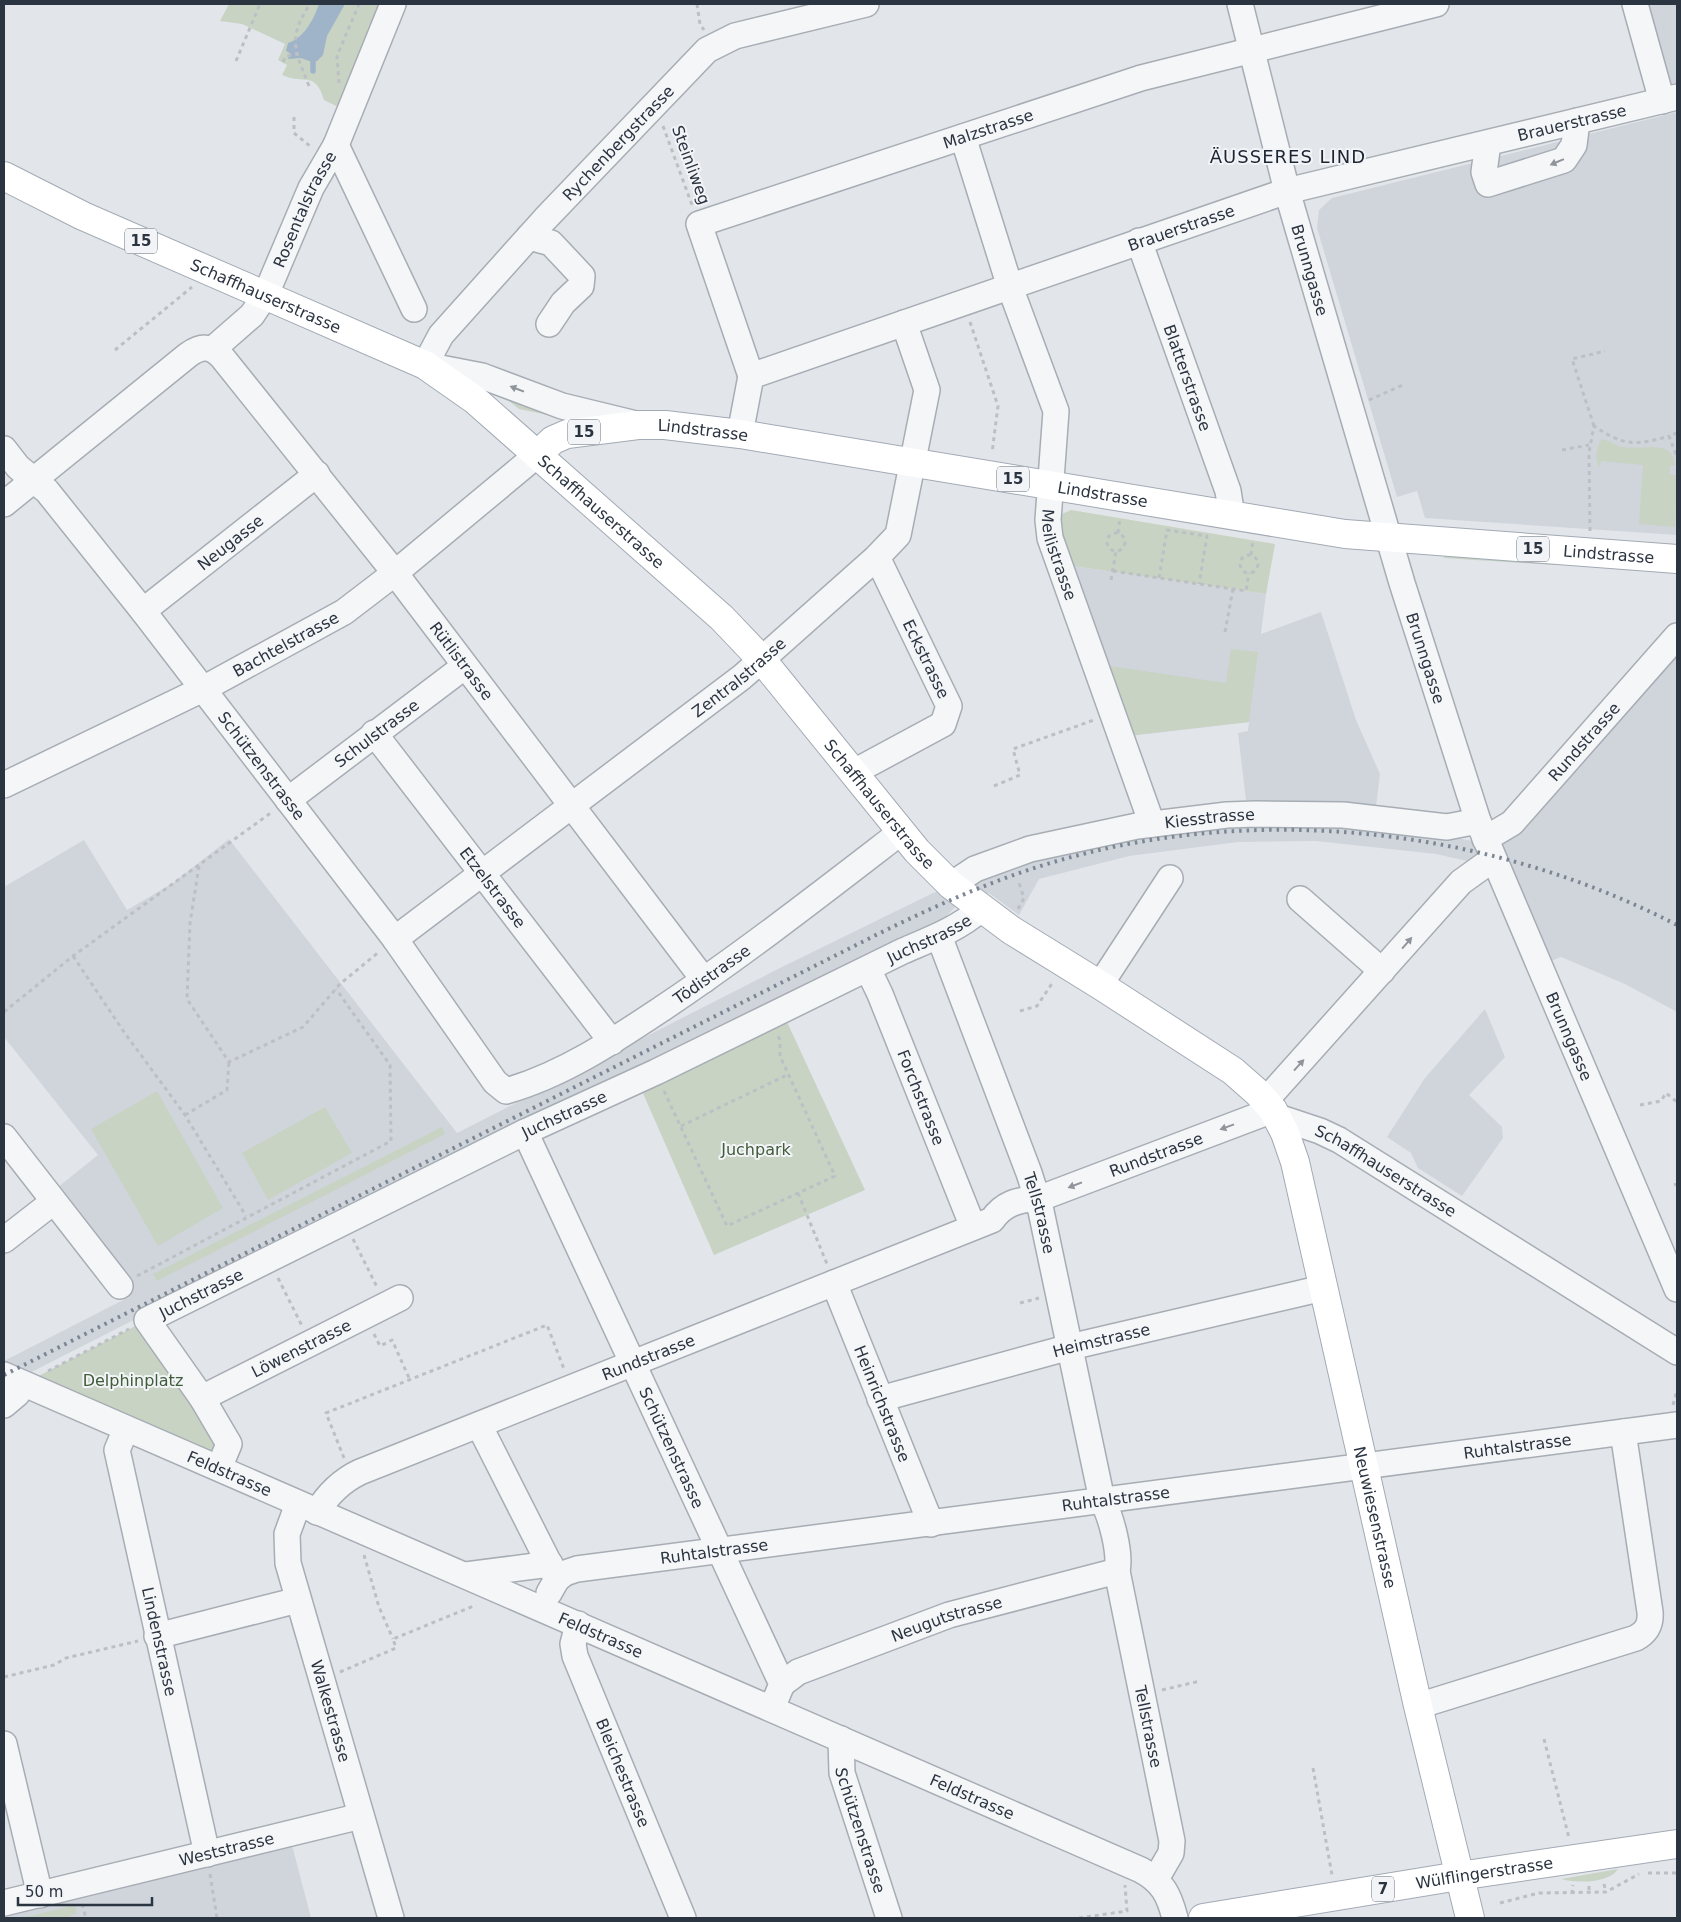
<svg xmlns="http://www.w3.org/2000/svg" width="1681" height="1922" font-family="'DejaVu Sans',sans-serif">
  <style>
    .built { fill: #d0d5dc }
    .green { fill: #c8d3c4 }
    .water { fill: #9fb4c8 }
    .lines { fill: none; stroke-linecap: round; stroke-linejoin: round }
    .stream { stroke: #9fb4c8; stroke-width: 5.5 }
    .minor-casing { stroke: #a7adb4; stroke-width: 28 }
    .major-casing { stroke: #a2aab5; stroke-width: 30 }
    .path { stroke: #bcc0c5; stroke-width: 3; stroke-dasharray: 4 4; stroke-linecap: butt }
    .minor { stroke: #f5f6f8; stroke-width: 25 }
    .major { stroke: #fff; stroke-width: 28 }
    .rail { stroke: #7c8693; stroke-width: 4; stroke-dasharray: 2.5 5; stroke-linecap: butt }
    .oneway { fill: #90959c }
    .labels { text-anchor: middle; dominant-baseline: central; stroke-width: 4; stroke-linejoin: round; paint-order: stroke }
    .shield { fill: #f2f4f7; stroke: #676e78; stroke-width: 1 }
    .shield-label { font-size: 15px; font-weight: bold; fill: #2b3441 }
    .street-label { font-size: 16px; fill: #2b3441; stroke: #f2f4f7 }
    .park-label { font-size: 16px; fill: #415c39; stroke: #f2f4f7 }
    .neighbourhood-label { font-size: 18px; letter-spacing: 1px; fill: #1d2532; stroke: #f2f4f7 }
  </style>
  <rect width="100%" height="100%" fill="#e2e6ea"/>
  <!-- built -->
  <g class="built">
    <path d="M1641,4h36v79l-10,1z"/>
    <path d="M1677,112v423l-252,-17 -8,-27 -20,6 -80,-269 2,-18 13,-12z"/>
    <path d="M1059,564l207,30 -5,40 60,-22 35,108 24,54 -4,32 -130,-6 -8,-67 10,-2 1,-9 -127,15z"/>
    <path d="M1677,636v376l-52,-28 -64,-27 -15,6 -34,-92 -76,-17 -120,-13 -78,1 -109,14 -90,23 -20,36 -30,-22 -33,13 -19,20 -707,345 -226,115v-25l125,-64 -81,-102 50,-40 -94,-118v-150l80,-47 43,70 46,-27 56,-44 228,294 321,-164 155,-76 39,-11 75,-28 78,-18 112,-14 160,7 103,16z"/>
    <path d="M1485,1009l20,48 -36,38 33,32 1,11 -41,58 -44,-28 -7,-15 -24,-16 38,-59z"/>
    <path d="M292,1845l19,73h-307v-15z"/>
  </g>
  <!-- green -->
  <g class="green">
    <path d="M229,4h156l-38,92 -11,10 -12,-6c-9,-30 -20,-15 -42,-25l5,-10 -9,-5 7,-16 -43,-20 -22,-3z"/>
    <path d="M500,394l48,13v8l-29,-6z"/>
    <path d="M1602,439c7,1 14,7 22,8 17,4 48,-10 51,18l-5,1v9h7v4l-2,48 -36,-3 4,-59 -42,-4 -1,7c-6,-7 -4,-21 2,-29z"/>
    <path d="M1071,510l204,34 -9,50 -207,-30 -11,-44z"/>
    <path d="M1445,553l110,8v4l-111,-7z"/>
    <path d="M1231,649l27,3 -9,70 -115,13 -24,-69 116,17z"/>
    <path d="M787,1022l78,168 -151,65 -72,-164z"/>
    <path d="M157,1091l66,117 -65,38 -67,-117z"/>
    <path d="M325,1107l27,46 -84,47 -26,-47z"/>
    <path d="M442,1127l3,7 -288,147 -4,-7z"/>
    <path d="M147,1320l82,124 -10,24 -196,-84z"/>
    <path d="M1618,1869c-9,15 -43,14 -57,10z"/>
    <path d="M75,1905l2,8 -11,5h-44z"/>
  </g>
  <!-- water -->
  <path class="water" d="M319,4h26l-18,32 -4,19 -6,6 -5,1 -11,-4 -13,1 2,-6 -4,-2 2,-8c16,-5 26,-24 31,-39z"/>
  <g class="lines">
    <!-- stream -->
    <path class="stream" d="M313,62v9"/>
    <!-- minor casing -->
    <g class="minor-casing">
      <g id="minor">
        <path id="s1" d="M1240,4l47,187 33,113 82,279 76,238 199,468"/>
        <path d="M1635,4l27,97"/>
        <path id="s2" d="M963,137l47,150 46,124 -8,109 2,18 102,286"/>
        <path d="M1488,143l-4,29 4,12 76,-24 10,-15 3,-24"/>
        <path d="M336,145l78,164"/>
        <path d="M529,237l22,6 31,33 -1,10 -18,17 -14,21"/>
        <path id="s3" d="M1139,241l89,250 4,25"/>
        <path id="s4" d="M213,349l39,-34 14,-21 45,-106 25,-43 57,-141"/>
        <path id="s5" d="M751,376l-52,-152 442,-146 295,-74"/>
        <path id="s6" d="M636,424l-74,-18 -80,-30 -57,-11 16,-30 104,-116 162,-169 28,-14 131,-32"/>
        <path id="s7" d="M740,434l11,-58 536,-185 390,-94"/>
        <path id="s8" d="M4,449l14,18 29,24 96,120 252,328 100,143 11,9c57,-16 109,-51 157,-83 82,-55 160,-116 238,-176"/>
        <path id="s9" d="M4,504l184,-149c13,-9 22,-10 34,2l173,216 309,407"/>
        <path id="s10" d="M143,611l174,-137"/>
        <path id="s11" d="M374,733l238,309"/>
        <path d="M854,772l89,-48 6,-18 -72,-149"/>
        <path id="s12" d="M4,785l199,-96 141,-77 51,-39 142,-118"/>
        <path id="s13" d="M288,800l177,-134"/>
        <path id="s14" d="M1485,839l27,-16 165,-187"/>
        <path id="s15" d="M951,885l24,-16 55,-20 107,-23 90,-11 29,-1 87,1 104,12 31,-6"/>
        <path d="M1300,899l82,72"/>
        <path id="s16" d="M939,936l90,237 12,38 61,289c9,16 19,53 15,71l55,270 -1,12 -15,26"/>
        <path id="s17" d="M395,939l347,-262 135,-120 21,-22 29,-145 -23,-67"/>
        <path id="s18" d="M868,969l12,25 93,233"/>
        <path d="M1100,985l70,-107"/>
        <path d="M1266,1100l195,-218 32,-23"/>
        <path id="s19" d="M1278,1117l42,14 19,9 338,212"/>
        <path id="s20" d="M525,1132l257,552 -10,24"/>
        <path d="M4,1137l116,149"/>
        <path d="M4,1240l49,-38"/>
        <path id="s21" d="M834,1283l97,241"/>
        <path id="s22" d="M4,1375l1137,495c22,12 28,25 34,48"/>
        <path id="s23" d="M202,1398l198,-100"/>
        <path id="s24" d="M880,1399l190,-52 253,-59"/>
        <path d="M4,1405l13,-11 6,-10"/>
        <path d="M479,1425l78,154 -8,14"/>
        <path id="s25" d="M126,1429l-9,21 90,404"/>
        <path id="s26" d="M219,1468l10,-24 -27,-46 -55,-78 378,-188 131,-60 247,-121c28,-12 55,-22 78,-42"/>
        <path id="s27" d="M298,1504l-11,30 1,29 103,355"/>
        <path id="s28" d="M317,1512c11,-18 24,-31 43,-40l632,-252c11,-16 26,-21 46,-21l235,-89"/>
        <path d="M466,1575l84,-11"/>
        <path id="s29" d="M557,1579l8,-6 12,-4 1100,-144"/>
        <path id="s30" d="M578,1624l-5,20 2,12 108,262"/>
        <path d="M157,1636l141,-36"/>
        <path id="s31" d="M782,1684l16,-12 151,-57 168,-44"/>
        <path d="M1418,1706l218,-68c11,-6 15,-14 14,-26l-27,-180"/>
        <path id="s32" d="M841,1739l1,34 47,145"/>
        <path d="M4,1744l36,151"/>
        <path id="s33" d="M4,1903l357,-87"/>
      </g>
    </g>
    <!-- major casing -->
    <g class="major-casing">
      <g id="major">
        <path id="s34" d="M4,176l79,40 342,149 50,35 247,218 40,42 155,191 34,34 60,45 89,55 133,86 25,22 15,17 12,23 10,29 123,544 52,212"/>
        <path id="s35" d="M537,455l16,-15 14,-6 71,-9h27l75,9 605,100 332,25"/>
        <path id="s36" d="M1203,1918l256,-42 218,-32"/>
      </g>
    </g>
    <!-- path -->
    <g class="path">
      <path d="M697,4l3,20 4,6"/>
      <path d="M236,61l24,-57"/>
      <path d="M283,62l3,-6 11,-2"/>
      <path d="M339,83l-2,-27 22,-52"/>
      <path d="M309,86c-14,-36 -22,-47 1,-82"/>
      <path d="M294,117v16l17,14"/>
      <path d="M663,126l29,79"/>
      <path d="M970,322l28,84 -6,47"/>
      <path d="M115,350l77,-63"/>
      <path d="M1369,400l36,-16"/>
      <path d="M1594,426l-22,-67 33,-8"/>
      <path d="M1677,433l-8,3 8,21"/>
      <path d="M1562,450l27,-5"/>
      <path d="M1590,531l-1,-79 5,-26c29,20 42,20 75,10"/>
      <circle cx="1116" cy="542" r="9"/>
      <path d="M1118,533l2,-15"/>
      <circle cx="1249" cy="564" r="9"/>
      <path d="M1251,555l2,-15"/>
      <path d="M1113,571l133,20 3,-18"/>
      <path d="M1159,578l8,-48 40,6 -8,48"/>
      <path d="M1111,580l5,-29"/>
      <path d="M1225,632l8,-43"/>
      <path d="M994,786l26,-11 -7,-26 81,-29"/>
      <path d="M199,866l-9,57 -3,76 42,63 74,-35 37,-43 40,-33"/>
      <path d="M1018,909l6,-11 -6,-18"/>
      <path d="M73,956l51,76 61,83 61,101"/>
      <path d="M1020,1011l17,-5 16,-24"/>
      <path d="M4,1012l69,-56 199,-144"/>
      <path d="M664,1091l63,135 108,-50 -55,-120v-16l-3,-6"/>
      <path d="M1640,1105l21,-4 5,-8 11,9"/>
      <path d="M185,1115l42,-25 2,-28"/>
      <path d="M681,1126l108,-52"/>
      <path d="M1674,1185l3,-1"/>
      <path d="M798,1193l29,71"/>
      <path d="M353,1239l24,48"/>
      <path d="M137,1276l254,-135 -1,-76 -54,-76"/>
      <path d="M278,1278l24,48"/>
      <path d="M1020,1303l19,-5"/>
      <path d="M374,1334l6,12 12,-6 18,40"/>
      <path d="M48,1371l81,-42"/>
      <path d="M1673,1405l4,-14"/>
      <path d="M344,1458l-18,-45 221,-88 17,44"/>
      <path d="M364,1555l15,52 14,32"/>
      <path d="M340,1672l56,-24 -3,-9 83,-34"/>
      <path d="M4,1677l50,-12 12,-7 72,-17"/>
      <path d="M1162,1690l38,-9"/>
      <path d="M1544,1739l25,99"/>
      <path d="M1313,1768l19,107"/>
      <path d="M1648,1873h29"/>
      <path d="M210,1874l7,44"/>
      <path d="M1604,1884l2,8"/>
      <path d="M1589,1886v8"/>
      <path d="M1572,1894l1,-9"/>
      <path d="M1500,1903l39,-10 67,-1 33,-18"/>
      <path d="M82,1904l4,14"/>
      <path d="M1079,1918l48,-7 -2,-26"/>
    </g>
    <!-- minor -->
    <use href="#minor" class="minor"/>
    <!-- major -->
    <use href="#major" class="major"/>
    <!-- rail -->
    <path class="rail" d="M4,1375l874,-441c55,-27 110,-52 169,-70 206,-63 440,-37 630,61"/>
  </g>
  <!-- one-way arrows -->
  <defs><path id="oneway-solid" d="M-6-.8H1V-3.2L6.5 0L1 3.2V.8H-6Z" transform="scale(1.25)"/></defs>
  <g class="oneway">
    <use href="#oneway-solid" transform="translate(1557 162) rotate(157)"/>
    <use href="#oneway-solid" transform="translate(517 389) rotate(-159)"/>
    <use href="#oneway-solid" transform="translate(1407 943) rotate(-49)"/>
    <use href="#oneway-solid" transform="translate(1299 1065) rotate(-48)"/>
    <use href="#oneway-solid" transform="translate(1227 1127) rotate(160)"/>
    <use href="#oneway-solid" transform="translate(1075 1185) rotate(159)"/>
  </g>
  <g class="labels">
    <!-- shield labels -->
    <g class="shield">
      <rect x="125" y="228.5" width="32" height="25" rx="4"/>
      <rect x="568" y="419.5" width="32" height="25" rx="4"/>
      <rect x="997" y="466.5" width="32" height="25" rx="4"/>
      <rect x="1517" y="536.5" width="32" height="25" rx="4"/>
      <rect x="1372" y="1876.5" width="22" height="25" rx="4"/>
    </g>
    <g class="shield-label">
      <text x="141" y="241">15</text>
      <text x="584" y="432">15</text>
      <text x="1013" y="479">15</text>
      <text x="1533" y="549">15</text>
      <text x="1383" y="1889">7</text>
    </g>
    <!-- street labels -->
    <g class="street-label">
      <text stroke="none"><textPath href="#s7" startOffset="919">Brauerstrasse</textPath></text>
      <text stroke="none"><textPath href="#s5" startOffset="465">Malzstrasse</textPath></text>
      <text stroke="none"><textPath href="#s6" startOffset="515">Rychenbergstrasse</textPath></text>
      <text transform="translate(691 165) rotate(70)">Steinliweg</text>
      <text stroke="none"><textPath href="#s4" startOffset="170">Rosentalstrasse</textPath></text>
      <text stroke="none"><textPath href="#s7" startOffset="514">Brauerstrasse</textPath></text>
      <text stroke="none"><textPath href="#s1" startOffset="275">Brunngasse</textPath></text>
      <text stroke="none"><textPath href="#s34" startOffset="288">Schaffhauserstrasse</textPath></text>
      <text stroke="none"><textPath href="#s3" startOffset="145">Blatterstrasse</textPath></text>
      <text stroke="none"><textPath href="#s35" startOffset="174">Lindstrasse</textPath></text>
      <text stroke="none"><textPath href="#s35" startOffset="579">Lindstrasse</textPath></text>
      <text stroke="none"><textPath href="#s34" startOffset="691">Schaffhauserstrasse</textPath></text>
      <text stroke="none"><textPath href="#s10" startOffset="111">Neugasse</textPath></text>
      <text stroke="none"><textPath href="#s2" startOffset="435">Meilistrasse</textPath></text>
      <text stroke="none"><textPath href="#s35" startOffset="1089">Lindstrasse</textPath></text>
      <text stroke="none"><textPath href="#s12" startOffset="315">Bachtelstrasse</textPath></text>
      <text stroke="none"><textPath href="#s1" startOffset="680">Brunngasse</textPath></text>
      <text transform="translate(926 659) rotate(64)">Eckstrasse</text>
      <text stroke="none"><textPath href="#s9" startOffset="662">Rütlistrasse</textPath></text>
      <text stroke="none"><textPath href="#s17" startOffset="432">Zentralstrasse</textPath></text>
      <text stroke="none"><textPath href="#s13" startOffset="111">Schulstrasse</textPath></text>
      <text stroke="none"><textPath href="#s14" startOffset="140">Rundstrasse</textPath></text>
      <text stroke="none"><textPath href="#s8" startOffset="409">Schützenstrasse</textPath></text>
      <text stroke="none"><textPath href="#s34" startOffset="1096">Schaffhauserstrasse</textPath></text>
      <text stroke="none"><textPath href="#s15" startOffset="270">Kiesstrasse</textPath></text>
      <text stroke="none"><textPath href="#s11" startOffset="195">Etzelstrasse</textPath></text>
      <text stroke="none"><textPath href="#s26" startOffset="1045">Juchstrasse</textPath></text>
      <text stroke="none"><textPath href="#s8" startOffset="1054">Tödistrasse</textPath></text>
      <text stroke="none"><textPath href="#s1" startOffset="1085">Brunngasse</textPath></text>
      <text stroke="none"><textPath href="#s18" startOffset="139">Forchstrasse</textPath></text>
      <text stroke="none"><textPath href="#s26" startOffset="640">Juchstrasse</textPath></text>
      <text stroke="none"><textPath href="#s28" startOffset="919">Rundstrasse</textPath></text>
      <text stroke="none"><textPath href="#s19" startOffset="121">Schaffhauserstrasse</textPath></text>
      <text stroke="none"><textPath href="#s16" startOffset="295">Tellstrasse</textPath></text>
      <text stroke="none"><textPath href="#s26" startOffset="235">Juchstrasse</textPath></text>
      <text stroke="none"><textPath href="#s24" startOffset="229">Heimstrasse</textPath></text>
      <text stroke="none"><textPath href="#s23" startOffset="111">Löwenstrasse</textPath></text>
      <text stroke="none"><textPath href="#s28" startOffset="370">Rundstrasse</textPath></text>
      <text stroke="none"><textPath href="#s21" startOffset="130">Heinrichstrasse</textPath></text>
      <text stroke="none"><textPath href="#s29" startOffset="971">Ruhtalstrasse</textPath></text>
      <text stroke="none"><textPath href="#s20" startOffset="348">Schützenstrasse</textPath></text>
      <text stroke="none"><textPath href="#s22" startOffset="246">Feldstrasse</textPath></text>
      <text stroke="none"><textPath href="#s29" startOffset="566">Ruhtalstrasse</textPath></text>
      <text stroke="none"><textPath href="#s34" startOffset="2019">Neuwiesenstrasse</textPath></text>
      <text stroke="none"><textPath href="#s29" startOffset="161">Ruhtalstrasse</textPath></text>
      <text stroke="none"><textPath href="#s31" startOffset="178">Neugutstrasse</textPath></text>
      <text stroke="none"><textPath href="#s22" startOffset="651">Feldstrasse</textPath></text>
      <text stroke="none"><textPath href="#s25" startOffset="219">Lindenstrasse</textPath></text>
      <text stroke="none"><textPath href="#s27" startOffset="215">Walkestrasse</textPath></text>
      <text stroke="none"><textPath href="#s16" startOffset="821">Tellstrasse</textPath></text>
      <text stroke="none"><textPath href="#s30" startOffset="159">Bleichestrasse</textPath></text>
      <text stroke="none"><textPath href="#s22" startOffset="1056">Feldstrasse</textPath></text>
      <text stroke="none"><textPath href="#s32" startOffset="94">Schützenstrasse</textPath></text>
      <text stroke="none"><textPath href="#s33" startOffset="229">Weststrasse</textPath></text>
      <text stroke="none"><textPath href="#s36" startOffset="285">Wülflingerstrasse</textPath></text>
    </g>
    <!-- park labels -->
    <g class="park-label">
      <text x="756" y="1149">Juchpark</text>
      <text x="133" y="1380">Delphinplatz</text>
    </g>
    <!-- neighbourhood labels -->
    <g class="neighbourhood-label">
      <text x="1288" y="156">ÄUSSERES LIND</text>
    </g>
  </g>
  <!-- border -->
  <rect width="1681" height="1922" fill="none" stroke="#2b3441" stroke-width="10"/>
  <!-- scale -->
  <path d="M18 1897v8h134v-8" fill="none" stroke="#2b3441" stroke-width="2.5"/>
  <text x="25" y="1897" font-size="15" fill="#2b3441" stroke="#f2f4f7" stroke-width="4" paint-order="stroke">50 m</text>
</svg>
